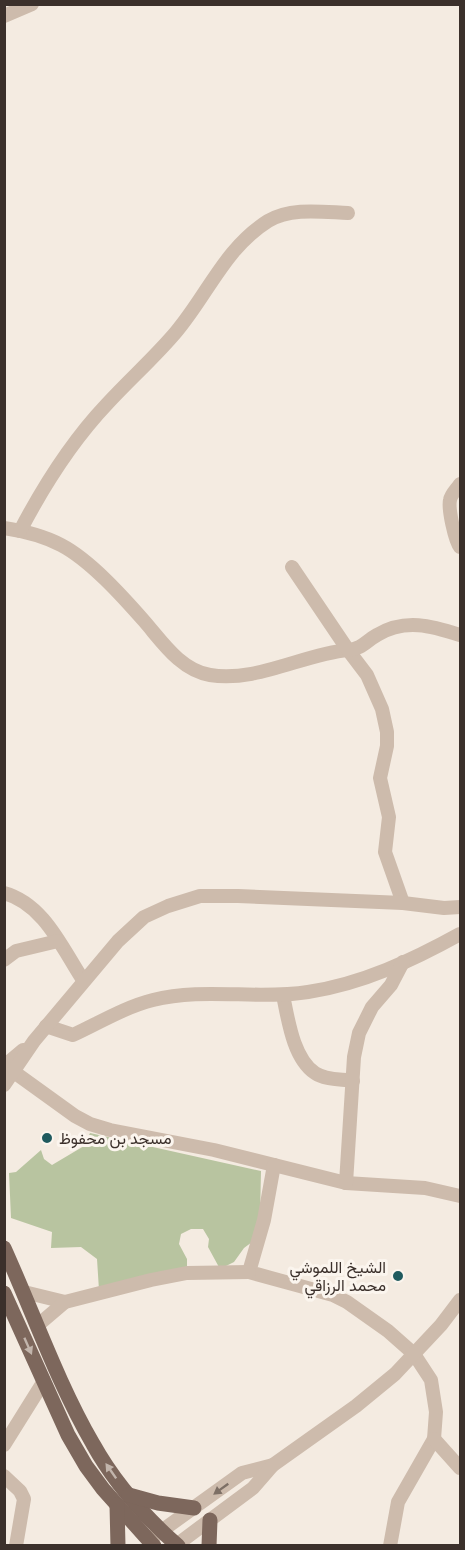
<svg xmlns="http://www.w3.org/2000/svg" width="465" height="1550" font-family="'Fira Sans',Vazirmatn,sans-serif">
  <style>
    .green { fill: #b8c4a0 }
    .lines { fill: none; stroke-linecap: round; stroke-linejoin: round }
    .minor { stroke: #cdbbac; stroke-width: 14 }
    .major { stroke: #7d675c; stroke-width: 15 }
    .oneway { fill: #c2b5ac }
    .oneway2 { fill: #7d6f65 }
    .poi-dot { fill: #1f5a5e; stroke: #fbf5ee; stroke-width: 2 }
    .labels { text-anchor: middle; dominant-baseline: central; stroke-width: 6; stroke-linejoin: round; paint-order: stroke }
    .poi-label { font-size: 16px; fill: #3b302b; stroke: #fbf5ee; text-anchor: start }
  </style>
  <rect width="100%" height="100%" fill="#f4ebe1"/>
  <!-- green -->
  <path class="green" d="M90,1133l171,38 -1,46 -4,22 -12,9 -10,14 -14,7 -12,-22 1,-8 -6,-10h-12l-10,5 -2,10 8,15v11l-88,20 -2,-31 -16,-12 -30,1 1,-16 -41,-14 -2,-45 7,-1 25,-22 3,9 8,6 32,-19z"/>
  <g class="lines">
    <!-- minor -->
    <g class="minor">
      <path d="M4,16l28,-12"/>
      <path d="M460,484c-3,5 -9,10 -10,16 -2,9 5,41 10,47"/>
      <path d="M4,528c20,3 40,8 57,17 29,15 62,52 84,77 18,21 36,48 65,53 45,8 94,-21 138,-25l19,25 15,34 5,23v14l-7,32 9,39 -4,35 18,51"/>
      <path d="M20,531c24,-46 51,-89 87,-127 23,-25 48,-47 69,-72 32,-38 49,-84 92,-111 23,-14 55,-9 80,-8"/>
      <path d="M292,567l56,83c14,-1 18,-9 29,-15 28,-17 55,-9 83,0"/>
      <path d="M4,893c40,11 58,55 79,87"/>
      <path d="M4,960l12,-9 42,-10"/>
      <path d="M283,995c5,24 10,63 32,78 10,7 26,6 38,8"/>
      <path d="M46,1026l27,9c26,-12 52,-28 80,-35 50,-13 104,0 155,-8 54,-8 105,-32 152,-58"/>
      <path d="M4,1066l19,-16"/>
      <path d="M14,1072l61,44 15,8 20,6 104,20 132,33 79,5 35,8"/>
      <path d="M4,1085l30,-44 84,-100 26,-24 24,-11 32,-10h38l165,7 41,5 16,-1"/>
      <path d="M274,1165l-10,55 -15,52 84,23 14,7 41,29 26,23 17,26 5,32 -2,27 -36,63 -8,44"/>
      <path d="M346,1183l8,-126 5,-24 13,-26 19,-22 12,-23"/>
      <path d="M24,1292l41,10"/>
      <path d="M38,1325l27,-23 86,-22 36,-7 62,-1"/>
      <path d="M434,1439l26,29"/>
      <path d="M4,1445l40,-64"/>
      <path d="M4,1476l16,15 4,8 -8,47"/>
      <path d="M153,1537l89,-64 31,-8"/>
      <path d="M175,1546l78,-58 20,-23 83,-59 39,-32 46,-49 19,-25"/>
    </g>
    <!-- major -->
    <g class="major">
      <path d="M4,1248c29,64 54,136 89,196 21,38 52,73 85,102"/>
      <path d="M4,1293l64,142 18,31 17,23 51,57"/>
      <path d="M129,1495l29,8 36,5"/>
      <path d="M117,1505l1,41"/>
      <path d="M209,1546l1,-26"/>
    </g>
  </g>
  <!-- one-way arrows -->
  <defs><path id="oneway-solid" d="M-6-.8H1V-3.2L6.5 0L1 3.2V.8H-6Z" transform="scale(1.5)"/></defs>
  <g class="oneway">
    <use href="#oneway-solid" transform="translate(28 1346) rotate(66)"/>
    <use href="#oneway-solid" transform="translate(111 1471) rotate(-125)"/>
  </g>
  <use class="oneway2" href="#oneway-solid" transform="translate(221 1489) rotate(144)"/>
  <!-- markers -->
  <g class="poi-dot">
    <circle cx="47" cy="1138" r="6"/>
    <circle cx="398" cy="1276" r="6"/>
  </g>
  <g class="labels">
    <!-- poi labels -->
    <g class="poi-label">
      <text x="59" y="1138">مسجد بن محفوظ</text>
      <text x="386" y="1267" text-anchor="end">الشيخ اللموشي<tspan x="386" dy="18">محمد الرزاقي</tspan></text>
    </g>
  </g>
  <!-- border -->
  <rect width="465" height="1550" fill="none" stroke="#3b302b" stroke-width="12"/>
</svg>
